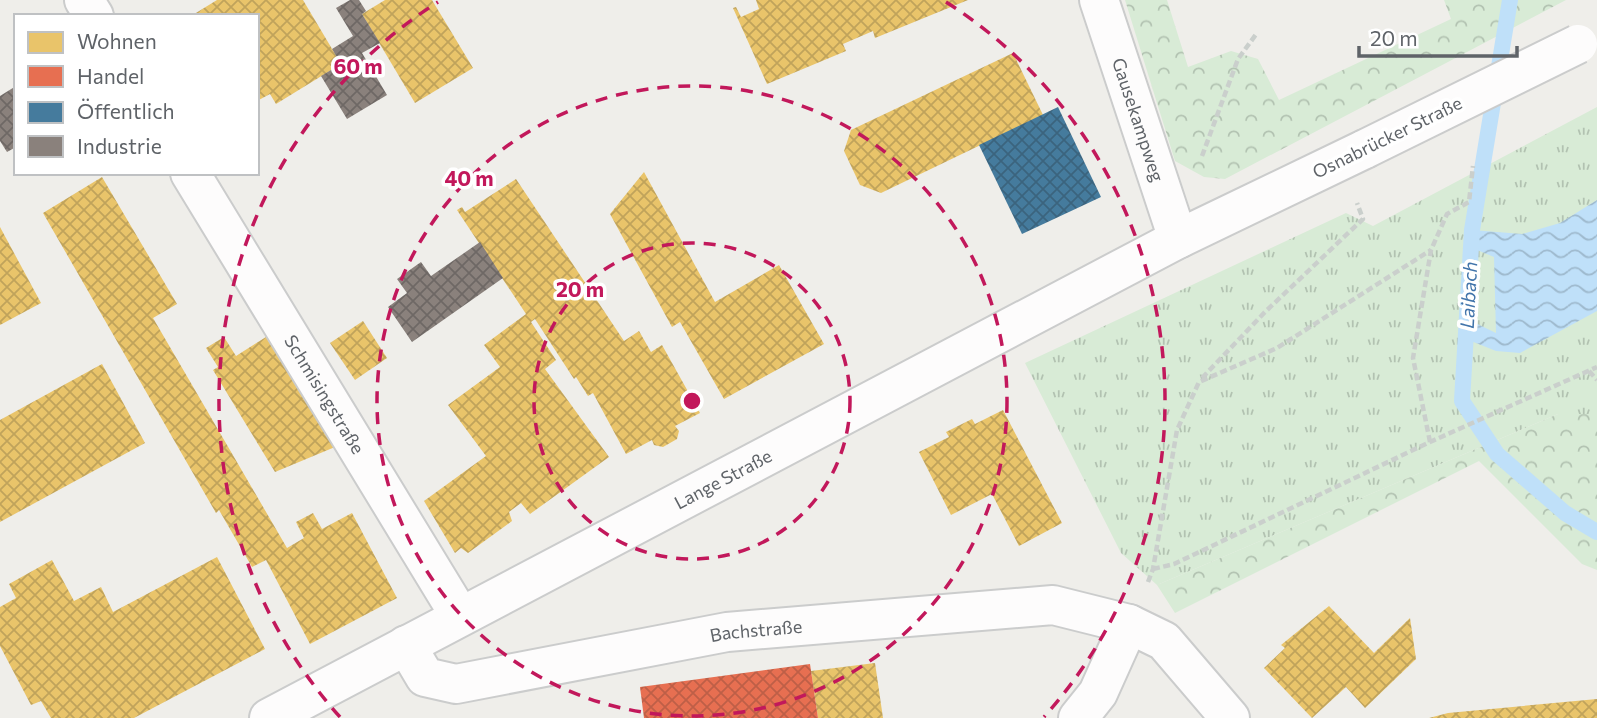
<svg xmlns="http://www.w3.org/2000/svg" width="1597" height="718" font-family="Commissioner,sans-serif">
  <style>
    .grass { fill: url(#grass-tufts) }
    .forest { fill: url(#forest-crowns) }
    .water { fill: url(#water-waves) }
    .homes { fill: url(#homes-cross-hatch) }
    .shops { fill: url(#shops-cross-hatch) }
    .public { fill: url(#public-cross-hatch) }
    .industry { fill: url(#industry-cross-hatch) }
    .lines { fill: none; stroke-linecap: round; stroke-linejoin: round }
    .stream { stroke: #bfe0f9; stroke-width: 16 }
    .minor-casing { stroke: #cbcccc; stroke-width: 42 }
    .path { stroke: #cacfcc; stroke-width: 4.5; stroke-dasharray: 7 3.5; stroke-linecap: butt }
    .minor { stroke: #fdfcfc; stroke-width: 38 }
    .minor-bridge-casing { stroke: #cbcccc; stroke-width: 42; stroke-linecap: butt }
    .minor-bridge { stroke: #fdfcfc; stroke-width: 38 }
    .ring { fill: none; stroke: #c2185b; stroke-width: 3.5; stroke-dasharray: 12 9 }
    .labels { text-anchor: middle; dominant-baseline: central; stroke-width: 7; stroke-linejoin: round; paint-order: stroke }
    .street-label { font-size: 18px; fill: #5f6368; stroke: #fff }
    .water-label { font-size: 19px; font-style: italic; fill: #4174aa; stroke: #fff }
    .centre { fill: #c2185b; stroke: #fff; stroke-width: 3.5 }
    .ring-label { font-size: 21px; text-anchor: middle; font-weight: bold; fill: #c2185b; stroke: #fff; stroke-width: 7; stroke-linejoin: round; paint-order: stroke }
  </style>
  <defs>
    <pattern id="grass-tufts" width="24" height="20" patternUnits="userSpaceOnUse" patternTransform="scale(1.75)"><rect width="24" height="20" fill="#d8ebd6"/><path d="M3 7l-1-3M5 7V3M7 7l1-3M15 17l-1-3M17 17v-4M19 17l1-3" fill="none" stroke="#b2c2b1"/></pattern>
    <pattern id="forest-crowns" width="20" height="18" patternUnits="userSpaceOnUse" patternTransform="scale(1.75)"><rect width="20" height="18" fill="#d8ebd6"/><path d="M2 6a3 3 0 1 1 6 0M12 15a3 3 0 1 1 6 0" fill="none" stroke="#b2c2b1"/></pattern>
    <pattern id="water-waves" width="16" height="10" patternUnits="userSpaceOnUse" patternTransform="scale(1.75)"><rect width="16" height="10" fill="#bfe0f9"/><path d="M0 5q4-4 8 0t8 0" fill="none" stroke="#9eb9cd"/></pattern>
    <pattern id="homes-cross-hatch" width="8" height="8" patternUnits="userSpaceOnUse" patternTransform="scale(1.75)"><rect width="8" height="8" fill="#e9c46a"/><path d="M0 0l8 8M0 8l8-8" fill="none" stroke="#c0a35b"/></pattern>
    <pattern id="shops-cross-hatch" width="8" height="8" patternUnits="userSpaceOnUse" patternTransform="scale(1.75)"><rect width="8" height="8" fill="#e76f51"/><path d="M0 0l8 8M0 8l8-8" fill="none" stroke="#be5f47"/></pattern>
    <pattern id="public-cross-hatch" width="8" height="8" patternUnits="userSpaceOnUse" patternTransform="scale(1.75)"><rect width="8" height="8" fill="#457b9d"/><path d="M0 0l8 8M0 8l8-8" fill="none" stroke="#3b647e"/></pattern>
    <pattern id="industry-cross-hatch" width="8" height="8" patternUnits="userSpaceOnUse" patternTransform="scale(1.75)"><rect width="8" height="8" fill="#8a817c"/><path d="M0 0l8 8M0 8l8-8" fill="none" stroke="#6e6865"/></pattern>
  </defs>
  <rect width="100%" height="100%" fill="#efeeea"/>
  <!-- grass -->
  <path class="grass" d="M1597,107v307h-39l-401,171 -36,-32 -96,-190 321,-150 27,13z"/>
  <!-- forest -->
  <g class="forest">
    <path d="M1125,0h42l21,67 43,-16 27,8 21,41 172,-81 -7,-19h122l-341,179 -21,-2 -29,-16z"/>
    <path d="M1558,414h39v156l-15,-6 -103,-103 -304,152 -18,-28z"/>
  </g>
  <!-- water -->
  <path class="water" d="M1597,200v111l-77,42 -24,-2 -30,-12 1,-20 29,14 -2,-76 -24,-10 2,-17 50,4 38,-11z"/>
  <!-- homes -->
  <g class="homes">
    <path d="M217,0h86l38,64 -65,40 -6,-10 -13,7v-85h-66z"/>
    <path d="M385,0h47l41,68 -58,35 -53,-89z"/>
    <path d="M756,0h212l-93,38 -2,-7 -30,13 3,7 -79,33 -34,-76 3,-1 5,10 18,-8z"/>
    <path d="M1013,53l30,62 -162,78 -21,-8 -16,-34 7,-21z"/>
    <path d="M644,172l71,130 64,-37 45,79 -100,55 -44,-77 -8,5 -62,-113z"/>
    <path d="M102,177l75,127 -24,14 134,230 17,-10 -8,-16 17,-9 9,16 30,-16 45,85 -87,46 -44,-84 -14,7 -33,-57 -3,3 -173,-300z"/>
    <path d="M516,179l108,162 15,-10 12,21 11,-7 38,68 -25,13 4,5 -2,8 -14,8 -9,-2 -2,-5 -26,14 -33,-61 -5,3 -12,-19 -2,2 -39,-60 -4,3 25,38 -11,9 64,88 -79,57 -9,-11 -12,9 3,9 -44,32 -7,-5 -6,5 -31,-52 62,-45 -38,-51 52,-38 -16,-22 42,-31 -69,-104 5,-3 3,5z"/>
    <path d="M0,227l41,76 -41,22z"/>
    <path d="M363,321l24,37 -32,22 -25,-37z"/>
    <path d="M224,337l12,19 30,-19 69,110 -60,25 -62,-102 5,-3 -12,-19z"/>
    <path d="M102,364l43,79 -145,79v-102z"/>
    <path d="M1003,410l59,113 -43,23 -27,-52 -41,21 -32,-63 30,-15 -3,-5 26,-13 3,5z"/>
    <path d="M217,557l48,92 -131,69h-83l-10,-17 -10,4 -31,-59v-39l16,-9 -7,-14 43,-24 22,41 27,-14 12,25z"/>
    <path d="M1329,606l45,47 36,-35 6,41 -51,49 -19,-21 -34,31 -48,-50 21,-20 -4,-3z"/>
    <path d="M875,663l8,55h-65l-7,-47z"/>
    <path d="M1597,699v19h-168l19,-5z"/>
  </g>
  <!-- shops -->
  <path class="shops" d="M810,664l8,54h-174l-4,-31z"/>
  <!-- public -->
  <path class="public" d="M1058,107l43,90 -79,37 -43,-89z"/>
  <!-- industry -->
  <g class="industry">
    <path d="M350,0h9l7,11 -4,3 18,29 -18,10 25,42 -40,24 -26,-43 20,-12 -9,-15 21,-13 -17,-28z"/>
    <path d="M16,86v61l-9,5 -7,-11v-45z"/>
    <path d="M480,242l23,36 -91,64 -24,-35 19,-14 -10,-14 24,-17 10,14z"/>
  </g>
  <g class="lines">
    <!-- stream -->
    <path class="stream" d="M1510,0l-38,230 -10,171 35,53 68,59 32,19"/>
    <!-- minor casing -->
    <g class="minor-casing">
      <g id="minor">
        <path d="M84,0l10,16"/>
        <path id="s1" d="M1099,0l79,239"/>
        <path id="s2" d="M190,173l270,443"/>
        <path id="s3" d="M406,645l19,32 31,7 271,-52 326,-27 76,19 35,17 66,77"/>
        <path id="s4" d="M269,718l909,-479 187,-90"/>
        <path d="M1078,718l20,-25 31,-69"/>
      </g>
    </g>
    <!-- path -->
    <g class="path">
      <path d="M1202,156l36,-97 19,-26"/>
      <path d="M1589,371l8,9"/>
      <path d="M1202,378l63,-66 98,-93 -6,-16"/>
      <path d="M1430,442l-17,-84 18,-108 16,-36 22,-12 4,-36"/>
      <path d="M1153,569l21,-5 256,-122 167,-75"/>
      <path d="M1148,582l5,-13 24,-139 22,-48 78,-34 154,-98"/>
    </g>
    <!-- minor -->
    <use href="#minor" class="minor"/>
    <!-- minor-bridge casing -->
    <g class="minor-bridge-casing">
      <path id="minor-bridge" d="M1365,149l213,-105"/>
    </g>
    <!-- minor-bridge -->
    <use href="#minor-bridge" class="minor-bridge"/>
  </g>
  <!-- distance rings -->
  <g class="ring">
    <circle cx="692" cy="401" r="158"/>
    <circle cx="692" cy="401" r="315"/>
    <path d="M340 717A473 473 0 0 1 438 2M946 2A473 473 0 0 1 1044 717"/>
  </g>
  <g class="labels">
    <!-- street labels -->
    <g class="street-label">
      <text stroke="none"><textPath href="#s1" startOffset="126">Gausekampweg</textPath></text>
      <text transform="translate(1387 137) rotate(-26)">Osnabrücker Straße</text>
      <text stroke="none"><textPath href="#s2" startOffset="259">Schmisingstraße</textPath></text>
      <text stroke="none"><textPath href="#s4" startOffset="513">Lange Straße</textPath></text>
      <text stroke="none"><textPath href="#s3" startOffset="374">Bachstraße</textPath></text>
    </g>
    <!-- water labels -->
    <g class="water-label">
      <text transform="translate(1468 295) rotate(-87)">Laibach</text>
    </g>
  </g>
  <circle cx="692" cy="401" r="10" class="centre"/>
  <g class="ring-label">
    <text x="358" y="74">60 m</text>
    <text x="469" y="186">40 m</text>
    <text x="580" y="297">20 m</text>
  </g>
  <!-- legend -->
  <rect x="14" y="14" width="245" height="161" fill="#ffffff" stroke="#bfc1c3" stroke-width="2"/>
  <rect x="28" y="32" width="35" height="21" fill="#e9c46a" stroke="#bfc1c3" stroke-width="2"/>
  <text x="77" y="49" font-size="21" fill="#5f6368">Wohnen</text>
  <rect x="28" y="66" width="35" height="21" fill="#e76f51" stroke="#bfc1c3" stroke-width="2"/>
  <text x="77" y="84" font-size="21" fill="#5f6368">Handel</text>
  <rect x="28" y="102" width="35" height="21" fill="#457b9d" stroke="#bfc1c3" stroke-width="2"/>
  <text x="77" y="119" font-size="21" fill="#5f6368">Öffentlich</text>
  <rect x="28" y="136" width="35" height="21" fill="#8a817c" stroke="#bfc1c3" stroke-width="2"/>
  <text x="77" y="154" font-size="21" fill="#5f6368">Industrie</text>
  <!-- scale -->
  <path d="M1359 46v10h158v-10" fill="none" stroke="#5f6368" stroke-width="3.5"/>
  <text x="1370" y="46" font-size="21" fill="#5f6368" stroke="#ffffff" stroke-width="5" paint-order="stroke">20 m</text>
</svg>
